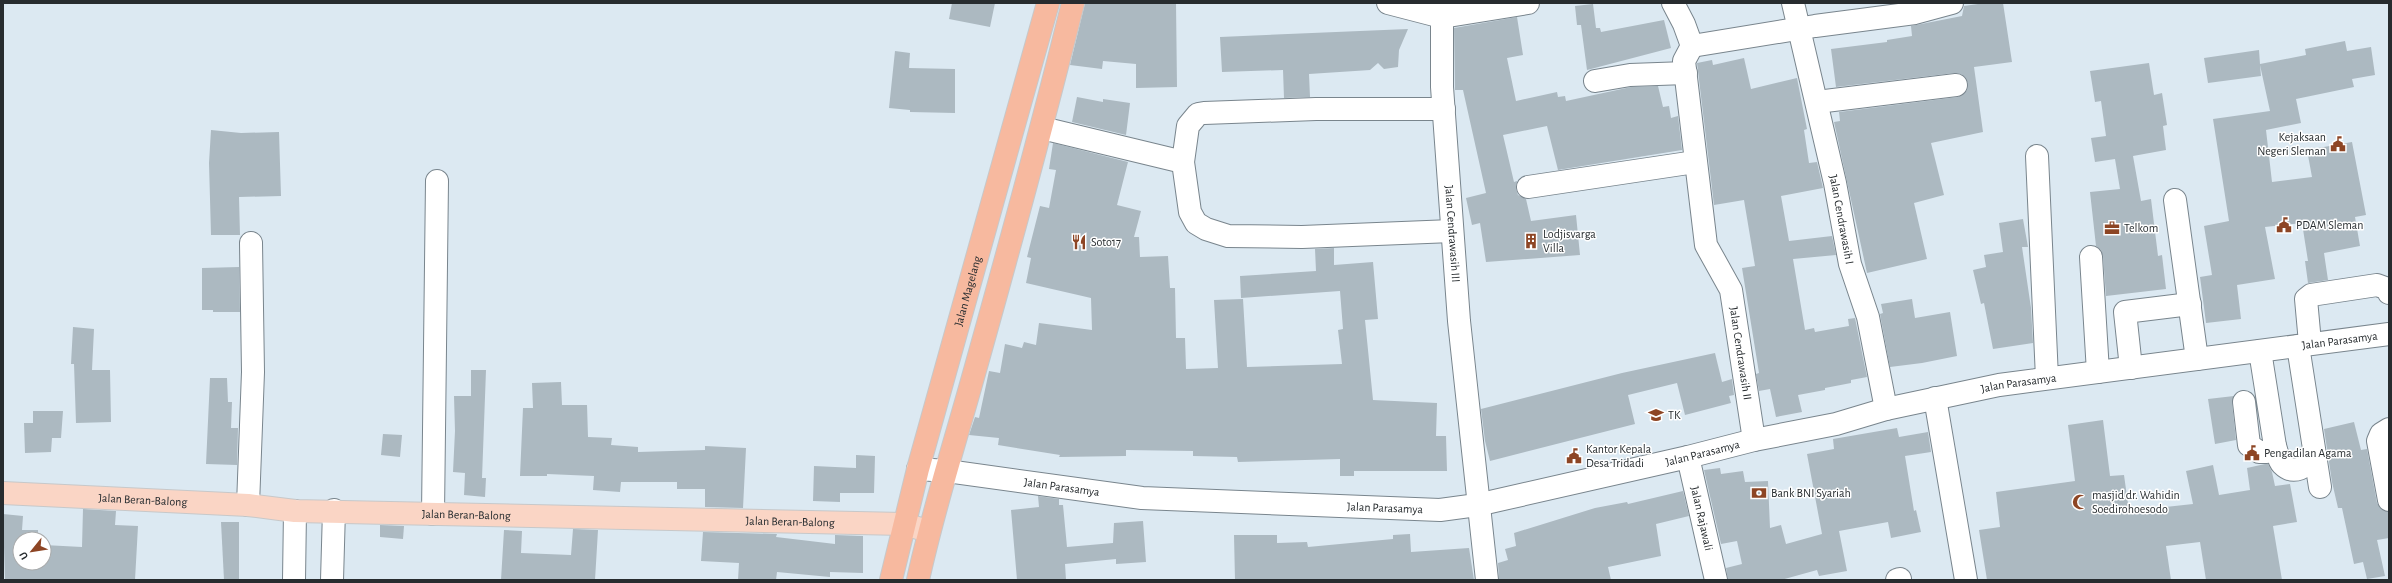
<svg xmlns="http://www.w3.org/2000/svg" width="2392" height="583" font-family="'Alegreya Sans',sans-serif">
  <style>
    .building { fill: #acb9c1 }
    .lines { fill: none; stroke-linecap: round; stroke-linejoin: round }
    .minor-casing { stroke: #79858d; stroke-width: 24 }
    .major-casing { stroke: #c7c8c9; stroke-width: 24 }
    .highway-casing { stroke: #c7c8c9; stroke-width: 24 }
    .minor { stroke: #fff; stroke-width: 22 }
    .major { stroke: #fad5c5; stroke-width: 22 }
    .highway { stroke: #f7b99f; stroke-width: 22 }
    .labels { text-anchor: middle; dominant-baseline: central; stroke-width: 3; stroke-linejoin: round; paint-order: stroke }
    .poi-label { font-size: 12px; fill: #272c2f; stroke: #fff; text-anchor: start }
    .street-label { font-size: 12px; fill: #272c2f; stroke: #fff }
  </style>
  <rect width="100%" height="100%" fill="#dce9f2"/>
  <!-- building -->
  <g class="building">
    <path d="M952,3h43l-5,24 -41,-8z"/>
    <path d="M1085,3h91l1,84 -41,1v-24l-33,-3 -1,8 -32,-4z"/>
    <path d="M1985,3h18l9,59 -38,5 9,65 -52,11 13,52 -30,8 13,56 -60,14 -33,-151 6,-1 -1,-9 119,-15 9,-7 1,-7 -7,-9 -7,-1 -118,14 -5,-38 56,-7v-2l25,-4 -1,-10 51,-10 2,-10z"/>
    <path d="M1593,4l3,24h4l1,4 63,-12 7,28 -84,22 -6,-45h-4l-2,-19z"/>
    <path d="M1517,17l6,38 -16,3 9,43 41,-9 1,5 7,-1 1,5 65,-14 27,-1 5,21 6,-1 2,12 7,-2 4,34 -124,20 -11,-44 -44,9 11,47 3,-1 -1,8 2,6 8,4 5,22 45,-6 4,40 -94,7 -6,-39 -8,2 -6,-27 20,-5 -23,-103h-8l-1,-62z"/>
    <path d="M1408,29l-9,21 -1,17 -14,2 -6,-6 -8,7 -61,4 1,23 -26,1 -1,-28 -61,2 -2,-35z"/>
    <path d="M2345,41l2,10 24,-4 4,28 -23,4 2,8 -58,12 5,24 -35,7 6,52 40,-5 -5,-27 45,-8 14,73 -11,2 5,29 -36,7 4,27 -20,3 -3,-22h3l-6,-38 -37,4 10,52 -38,6 4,34 -35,4 -6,-46 12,-2 -8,-49 25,-5 -16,-102 57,-8 -10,-46 1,11 -53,7 -4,-25 55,-8 1,14 46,-9 -1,-6z"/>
    <path d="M895,51l15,2 -1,15 46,1v44l-45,-1v-2l-21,-2z"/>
    <path d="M1744,58l7,31 46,-11 10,51 -3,1 5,33 8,-1 6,26 -42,8 8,45 43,-5 4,19 -43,4 12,71 9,-2 1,4 34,-6 -1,-7 7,-1 12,59 -16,3v3l-26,5v2l-27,5 4,17 -26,5 -6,-28 -11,2 -3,-17 3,-1 -17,-105 13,-2 -11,-66 -30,5 -17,-142 15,-3 1,5z"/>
    <path d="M2149,63l5,32 8,-2 5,32 -4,1 3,24 -33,6 8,45 10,-2 7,57 4,-1 4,34 -60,7 -3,-40 -2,-6 -5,-4 -6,-54 30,-3 -5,-30 -20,3 -4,-24 15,-2 -5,-35 -6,1 -5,-31z"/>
    <path d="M1077,97l26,5v-3l27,4 -4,32 -54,-13z"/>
    <path d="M211,130l30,3 38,-1 2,64 -42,1 1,38h-29l-2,-72z"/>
    <path d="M1053,143l75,19 -11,43 24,6 -7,26h5l1,20 28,-1 2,32h5l1,50h9l1,31 32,-1 -4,-68 29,-1 4,68 95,-3 -4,-34 5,-1 -3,-38 -99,7 -1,-22 76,-5 -1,-22 19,-1v17l39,-3 5,57 -13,1 8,80 64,3 -1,33h10l1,35h-93v5h-14v-17l-102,3 -1,-5 -44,-1v-5l-67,-1v6l-67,1 1,-2 -62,-10 1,-7 -30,-3 6,-18 4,1 10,-47 11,2 5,-29 17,4 2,-6 12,3 3,-22 53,7 -1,-32 -65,-15 5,-25 -4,-1 13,-51 9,2 7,-38 -7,-1z"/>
    <path d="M2023,219l5,28h-6l9,61 2,35 -40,6 -9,-46 -3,1 -8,-34 13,-3 -2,-12 19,-3 -4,-29z"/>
    <path d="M239,267l1,45h-27v-2h-11v-42z"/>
    <path d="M1912,299l3,19 35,-6 7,44 -35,7 -32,4 -10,-53 3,-1 -2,-9z"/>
    <path d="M73,327l21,2 -2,41h18l1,52 -35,1 -2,-59h-3z"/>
    <path d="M1715,353l7,29 10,-3 2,16 -5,1 2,7 -46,12 -8,-32 -49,12 7,29 -145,37 -5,-20 -4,-32 141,-36z"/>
    <path d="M471,370h15l-4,108h4l-1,19 -21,-2 1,-22 -12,-1 2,-41 -1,-35h17z"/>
    <path d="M210,378h17l1,24h4l-1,26h7l-1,37 -31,-1z"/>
    <path d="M561,382l1,23h25l1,32 24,1 -1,7 27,2v5l67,-2v-4l41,2 -3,60 -38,-1v-18h-28v-7h-56l-1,10 -27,-2 1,-14 -47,-2v2h-27l3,-68h10l-1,-25z"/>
    <path d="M2234,396l-2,7 4,37 -21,4 -7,-45z"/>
    <path d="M33,411h30l-2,27h-9l-1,14 -26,1 -1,-30h9z"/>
    <path d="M2103,420l7,56 14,-1 5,36 64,-7 -7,-33 27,-6 6,30 31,-5 -3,-22 18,-4h3l4,8 3,14 15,-2 7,38 -24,4 9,54h-76l-6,-38 -34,4 5,34h-184l-8,-50 21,-3 -4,-35 79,-11 -7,-56z"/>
    <path d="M2354,422l7,28 6,-1 10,54 3,5 9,4v26l-12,2 8,36 -18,3 -4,-17 -9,2 -12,-56h-4l-6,-26 -8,-53z"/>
    <path d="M1897,428l2,9 29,-5 3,20 -26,4 9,55 2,-1 5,22 -30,6 -3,-16 -49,9 8,40 -28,5 -2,-6 -36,10h-53l-2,-12 16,-4 -5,-23 -16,3 -17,-74 16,-2 1,6 22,-3 2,11 23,-1 2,47 11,-3 5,19 36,-10 -15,-80 27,-5 -1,-10z"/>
    <path d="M383,434l19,1 -2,22 -19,-2z"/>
    <path d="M856,455l19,1 -1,37h-34v9l-27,-1 1,-35 42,2z"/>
    <path d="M1683,491l6,25 -33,8 5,32 -53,11 3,13h-112l-1,-17 10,-3 -3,-11 11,-3 -2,-13 81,-25 32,-6 1,2z"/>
    <path d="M1038,496l21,3v6h4l4,42 46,-4 1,-20 29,-2 3,41 -30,2v-5l-51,5 1,16h-49l-6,-70 28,-3z"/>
    <path d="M83,509l33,2 -1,14 23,1 -3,54h-130l-2,-66 20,2 -1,14h16v9h-18v24h24v-18l38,2z"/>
    <path d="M221,522h18v58h-15z"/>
    <path d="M380,525l24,1 -1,13 -23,-2z"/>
    <path d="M573,529l25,1 -3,50h-94l3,-50 18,1 -1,22 50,2z"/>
    <path d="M703,532l74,2 -1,3 59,7v-9l28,1v37l-33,-1v5l-53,-5 -1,8h-38l1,-17 -38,-2z"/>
    <path d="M1410,534l1,18 58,-4 5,32h-239l-1,-45h43v8l30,-1 1,5 85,-8v-4z"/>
  </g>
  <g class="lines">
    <!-- minor casing -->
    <g class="minor-casing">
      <g id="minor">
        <path id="s1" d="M1388,3l54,14v70l17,234 28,259"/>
        <path d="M1443,3l-1,14 86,-14"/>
        <path id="s2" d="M1673,3l11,21 8,22 -8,15 22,184 25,45 23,150"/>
        <path id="s3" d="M1793,3l42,180 15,81 18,53 18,92"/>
        <path d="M1692,46l123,-20 100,-13 37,-10"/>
        <path d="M1595,81l35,-6 56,-2"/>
        <path d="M1817,102l139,-17"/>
        <path d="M1444,109h-128l-112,4 -6,1 -10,12 -5,36 7,50 6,11 10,6 22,7 74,1 150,-6"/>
        <path d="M1042,128l141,34"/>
        <path d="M2037,156l10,222"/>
        <path d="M1528,187l167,-25"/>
        <path d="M2175,200l22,159"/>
        <path d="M2091,257l7,115"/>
        <path d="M2310,343l-4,-44 5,-4 66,-10 11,4 1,4"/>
        <path d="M2298,346l22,141"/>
        <path d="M2131,368l-6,-56 65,-8"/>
        <path d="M1935,398l31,182"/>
        <path d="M2244,402l5,43 10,7h8l8,-6 -15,-95"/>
        <path d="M2389,429l-8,5 -3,7 11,59"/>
        <path d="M2275,446c2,5 3,14 7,18 12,12 25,3 32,-8"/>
        <path id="s4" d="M1688,457l28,123"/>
        <path id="s5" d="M918,469l29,2 195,27 298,12 37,-5 211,-48 66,-17 82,-16 50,-15 113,-24 390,-51"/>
        <path d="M248,505l5,-133 -2,-129"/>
        <path d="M433,514l4,-333"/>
        <path d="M294,580l1,-69"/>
        <path d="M332,580l2,-70"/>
        <path d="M1897,580l3,-1"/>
      </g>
    </g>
    <!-- major casing -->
    <g class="major-casing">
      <g id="major">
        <path id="s6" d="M3,493l245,12 47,6 609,13 24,7"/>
      </g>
    </g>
    <!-- highway casing -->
    <g class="highway-casing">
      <g id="highway">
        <path id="s7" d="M891,580l27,-111 130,-466"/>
        <path d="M918,580c14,-65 34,-128 52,-192 36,-128 71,-256 103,-385"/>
      </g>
    </g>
    <!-- minor -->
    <use href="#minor" class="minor"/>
    <!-- major -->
    <use href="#major" class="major"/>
    <!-- highway -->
    <use href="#highway" class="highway"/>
  </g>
  <!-- icons -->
  <defs>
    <g id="civic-bare" transform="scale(1.2)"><path d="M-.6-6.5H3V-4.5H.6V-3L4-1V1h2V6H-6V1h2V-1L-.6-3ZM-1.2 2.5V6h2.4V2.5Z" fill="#8d4524" stroke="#fff" stroke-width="2.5" paint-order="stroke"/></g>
    <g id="office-bare" transform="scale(1.2)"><path d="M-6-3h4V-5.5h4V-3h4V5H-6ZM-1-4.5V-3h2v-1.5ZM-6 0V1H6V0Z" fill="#8d4524" stroke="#fff" stroke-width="2.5" paint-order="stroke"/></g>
    <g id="building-bare" transform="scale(1.2)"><path d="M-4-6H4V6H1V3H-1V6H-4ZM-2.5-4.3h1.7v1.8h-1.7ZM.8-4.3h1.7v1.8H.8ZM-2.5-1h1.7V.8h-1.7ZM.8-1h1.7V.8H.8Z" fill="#8d4524" stroke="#fff" stroke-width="2.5" paint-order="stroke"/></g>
    <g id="restaurant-bare" transform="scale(1.2)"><path d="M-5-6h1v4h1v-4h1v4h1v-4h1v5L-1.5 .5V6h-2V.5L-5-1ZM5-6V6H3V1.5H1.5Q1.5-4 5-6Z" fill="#8d4524" stroke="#fff" stroke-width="2.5" paint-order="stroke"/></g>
    <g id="school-bare" transform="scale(1.2)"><path d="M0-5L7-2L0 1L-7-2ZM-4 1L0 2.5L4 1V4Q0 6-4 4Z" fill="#8d4524" stroke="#fff" stroke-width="2.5" paint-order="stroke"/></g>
    <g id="bank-bare" transform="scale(1.2)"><path d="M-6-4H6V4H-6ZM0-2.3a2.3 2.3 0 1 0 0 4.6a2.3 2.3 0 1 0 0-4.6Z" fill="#8d4524" stroke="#fff" stroke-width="2.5" paint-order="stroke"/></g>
    <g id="mosque-bare" transform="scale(1.2)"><path d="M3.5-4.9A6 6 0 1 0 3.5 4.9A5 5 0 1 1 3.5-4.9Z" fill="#8d4524" stroke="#fff" stroke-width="2.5" paint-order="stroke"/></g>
  </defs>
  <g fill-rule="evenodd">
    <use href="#civic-bare" x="2338" y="144"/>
    <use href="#civic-bare" x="2284" y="225"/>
    <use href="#office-bare" x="2112" y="228"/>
    <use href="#building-bare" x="1531" y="241"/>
    <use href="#restaurant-bare" x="1079" y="242"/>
    <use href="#school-bare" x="1656" y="415"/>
    <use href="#civic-bare" x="2252" y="453"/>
    <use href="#civic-bare" x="1574" y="456"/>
    <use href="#bank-bare" x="1759" y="493"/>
    <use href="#mosque-bare" x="2080" y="502"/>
  </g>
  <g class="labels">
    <!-- poi labels -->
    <g class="poi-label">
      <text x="2326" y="137" text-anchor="end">Kejaksaan<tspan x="2326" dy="14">Negeri Sleman</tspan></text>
      <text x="2296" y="225">PDAM Sleman</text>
      <text x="2124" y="228">Telkom</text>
      <text x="1543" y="234">Lodjisvarga<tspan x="1543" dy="14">Villa</tspan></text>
      <text x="1091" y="242">Soto17</text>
      <text x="1668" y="415">TK</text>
      <text x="1586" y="449">Kantor Kepala<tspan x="1586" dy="14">Desa Tridadi</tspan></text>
      <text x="2264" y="453">Pengadilan Agama</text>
      <text x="1771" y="493">Bank BNI Syariah</text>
      <text x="2092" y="495">masjid dr. Wahidin<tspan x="2092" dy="14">Soedirohoesodo</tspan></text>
    </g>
    <!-- street labels -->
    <g class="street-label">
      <text stroke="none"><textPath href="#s3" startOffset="222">Jalan Cendrawasih I</textPath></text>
      <text stroke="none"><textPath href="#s1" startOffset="273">Jalan Cendrawasih III</textPath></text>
      <text stroke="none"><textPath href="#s7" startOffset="299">Jalan Magelang</textPath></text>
      <text stroke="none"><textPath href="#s5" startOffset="1441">Jalan Parasamya</textPath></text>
      <text stroke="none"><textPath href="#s2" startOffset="365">Jalan Cendrawasih II</textPath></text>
      <text stroke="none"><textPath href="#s5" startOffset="1117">Jalan Parasamya</textPath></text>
      <text stroke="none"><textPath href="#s5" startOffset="793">Jalan Parasamya</textPath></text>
      <text stroke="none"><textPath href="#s5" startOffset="145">Jalan Parasamya</textPath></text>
      <text stroke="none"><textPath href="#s6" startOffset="140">Jalan Beran-Balong</textPath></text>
      <text stroke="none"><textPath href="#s5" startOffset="469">Jalan Parasamya</textPath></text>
      <text stroke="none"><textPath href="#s6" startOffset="464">Jalan Beran-Balong</textPath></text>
      <text stroke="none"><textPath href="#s4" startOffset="63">Jalan Rajawali</textPath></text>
      <text stroke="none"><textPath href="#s6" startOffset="788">Jalan Beran-Balong</textPath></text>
    </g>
  </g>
  <!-- border -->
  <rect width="2392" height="583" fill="none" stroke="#272c2f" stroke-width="8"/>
  <!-- north arrow -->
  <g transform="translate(32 551) rotate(240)"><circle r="19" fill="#ffffff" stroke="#a9abac"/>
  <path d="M0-3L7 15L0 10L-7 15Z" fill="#8d4524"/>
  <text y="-6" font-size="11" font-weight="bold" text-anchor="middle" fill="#272c2f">U</text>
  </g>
</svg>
